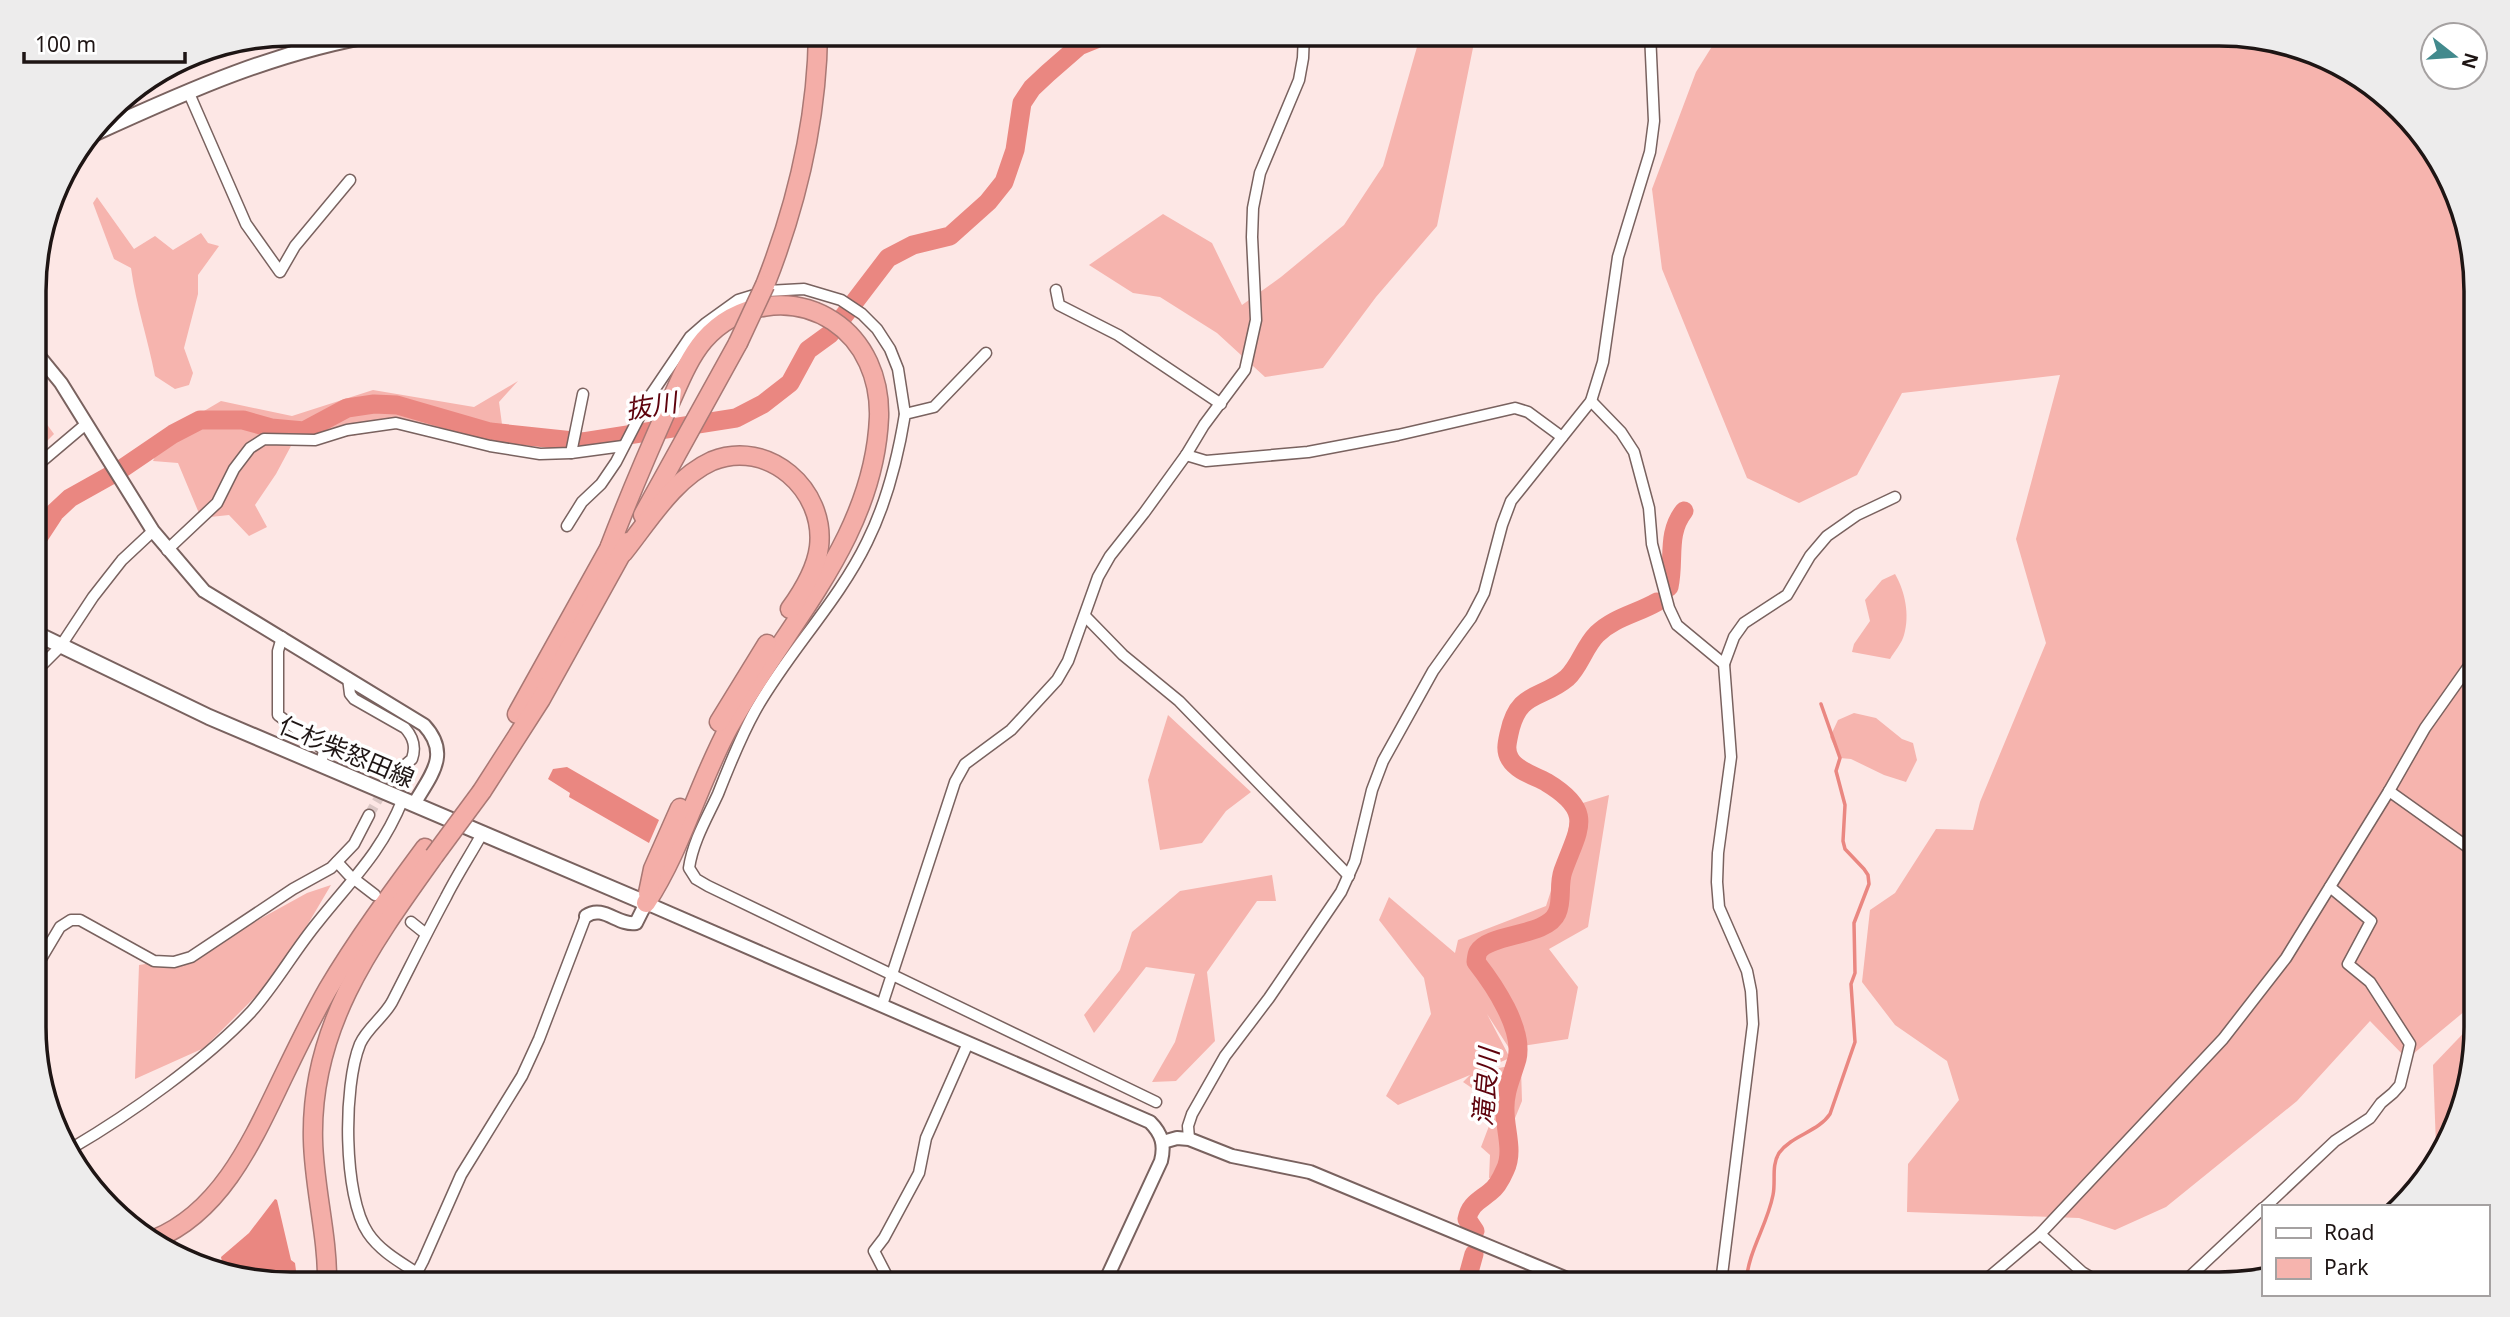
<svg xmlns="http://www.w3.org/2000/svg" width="2510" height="1317" font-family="'Noto Sans','Noto Sans JP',sans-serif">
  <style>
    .green { fill: #f6b4ae }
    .water { fill: #ea8781 }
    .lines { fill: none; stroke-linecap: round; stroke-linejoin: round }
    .stream { stroke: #ea8781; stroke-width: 3.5 }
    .river { stroke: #ea8781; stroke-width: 19 }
    .minor-tunnel { stroke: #dcc8c6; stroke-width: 10; stroke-dasharray: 10 5; stroke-linecap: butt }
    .minor-casing { stroke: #79625f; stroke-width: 13 }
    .tertiary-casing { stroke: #79625f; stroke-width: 16 }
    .secondary-casing { stroke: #79625f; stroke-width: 18 }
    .motorway-casing { stroke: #a97874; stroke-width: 21 }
    .minor { stroke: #fff; stroke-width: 10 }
    .tertiary { stroke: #fff; stroke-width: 12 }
    .secondary { stroke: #fff; stroke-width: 14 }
    .motorway { stroke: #f4aea8; stroke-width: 18 }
    .motorway-bridge-casing { stroke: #a97874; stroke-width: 21; stroke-linecap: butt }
    .motorway-bridge { stroke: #f4aea8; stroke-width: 18 }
    .labels { text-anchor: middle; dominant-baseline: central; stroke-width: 7; stroke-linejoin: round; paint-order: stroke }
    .street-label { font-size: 24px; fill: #1e1514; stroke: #fff }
    .water-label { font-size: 26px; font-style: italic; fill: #5e020c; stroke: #fff }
    .rim { fill: none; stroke: #1e1514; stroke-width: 3.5 }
  </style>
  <rect width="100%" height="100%" fill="#fde7e5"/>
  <!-- green -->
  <g class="green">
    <path d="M1421,33h55l-39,193 -61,71 -53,71 -58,9 -48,-44 -57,-36 -27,-4 -44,-28 74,-51 49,29 30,62 39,-28 63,-52 39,-59z"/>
    <path d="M1713,33h506l115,27 99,87 42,110 2,744 -70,58 -37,-38 -73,80 -131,106 -51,23 -36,-12 -172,-6 1,-48 51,-64 -12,-39 -52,-36 -33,-43 8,-72 25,-17 41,-64 37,1 7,-28 66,-159 -30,-104 44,-164 -158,18 -45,82 -58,28 -52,-25 -85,-209 -10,-80 44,-117 20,-32z"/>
    <path d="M97,197l37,52 21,-13 18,14 28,-17 7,10 11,3 -21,29v19l-14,54 9,25 -4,12 -14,4 -20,-13c-7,-37 -19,-71 -24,-108l-17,-9 -21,-56z"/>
    <path d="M518,381l-19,21 5,37 -35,3 -76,-13 -102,17 -15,28 -21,31 12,22 -18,9 -20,-21 -28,3 -23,-55 -25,-2 12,-27 56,-33 71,15 81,-26 101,17z"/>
    <path d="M34,407l20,27 -12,12 -8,2z"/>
    <path d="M1895,574c10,17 15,41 9,61 -2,8 -10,17 -14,24l-38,-7 2,-8 16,-23 -5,-21 17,-20z"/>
    <path d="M1854,713l22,5 26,21 11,4 4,17 -11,22 -22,-7 -33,-16 -11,-1 -10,-21 8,-17z"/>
    <path d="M1168,715l83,77 -25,19 -24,32 -42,7 -12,-70z"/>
    <path d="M1609,795l-21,132 -39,22 29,38 -10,52 -59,9 -22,-34 23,44 -33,14 27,-5 17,1 1,33 -11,27 -5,36 -11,13 -6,1 1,-23 -9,-8 16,-42 -34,-23 7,-7 -72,30 -12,-9 45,-82 -7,-36 -45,-58 10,-23 66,56 3,-13 88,-34 19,-58 8,-42z"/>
    <path d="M1272,875l4,26h-19l-50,71 8,69 -39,40 -24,1 23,-40 20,-68 -49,-7 -52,66 -10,-18 36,-45 12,-38 48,-41z"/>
    <path d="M331,885l-52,88 -75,75 -69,31 4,-114 52,-8 116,-64z"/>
    <path d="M2477,1019l-27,121 -14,6 -3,-81z"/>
  </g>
  <!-- water -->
  <g class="water">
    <path d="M567,767l92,53 -10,23 -80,-46 1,-4 -22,-14 5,-10z"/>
    <path d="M275,1199l2,1 14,60 4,3 2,15 -75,-16 -1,-5 28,-24z"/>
  </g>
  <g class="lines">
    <!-- stream -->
    <g class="stream">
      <path d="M2398,1207l39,-48"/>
      <path d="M1746,1283c2,-32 21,-57 27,-88 3,-14 -2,-29 6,-42 13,-18 39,-21 51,-39l25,-72 -4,-58 4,-11 -1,-50 15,-39 -1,-9 -4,-6 -19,-20 -2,-8 2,-36 -9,-34 4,-13 -19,-54"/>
      <path d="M2228,1283l12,-1"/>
    </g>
    <!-- river -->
    <g class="river">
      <path d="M34,544l21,-32 15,-14 50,-28 53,-36 27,-14h43l28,8 33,3 43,-23 27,-4 23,1 93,27 93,10 153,-24 27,-14 27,-21 18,-33 22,-16 58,-76 25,-13 37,-9 38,-34 16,-20 11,-32 7,-47 10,-15 16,-15 31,-27 32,-13h32"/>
      <path d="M1669,587c6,-28 -3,-53 15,-76"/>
      <path d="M1475,1231l-8,-12c3,-15 12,-18 23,-27 7,-5 12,-15 15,-22 9,-18 0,-40 0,-59 -1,-19 7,-34 12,-52 7,-30 -23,-74 -41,-97 0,-1 1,-9 2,-10 10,-19 69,-15 79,-39 6,-13 1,-28 6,-42 15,-42 33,-59 -17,-89 -11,-6 -29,-11 -36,-23 -5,-8 -3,-16 -1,-25 9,-44 32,-34 58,-56 13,-12 17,-31 30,-44 18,-17 39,-20 60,-32"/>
      <path d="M1466,1283l8,-29"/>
    </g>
    <!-- minor-tunnel -->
    <path class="minor-tunnel" d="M369,815l22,-38"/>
    <!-- minor casing -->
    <g class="minor-casing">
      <g id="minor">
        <path d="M296,33l6,17 20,-17"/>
        <path d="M188,91l58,133 34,48 15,-26 55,-66"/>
        <path d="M1056,290l3,15 59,30 103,69"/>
        <path d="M986,353l-52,54 -29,7c-7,43 -18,88 -38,128 -29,60 -79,110 -112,169 -15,27 -26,55 -37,83 -11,24 -25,47 -29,74l7,11 12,7 448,216"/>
        <path d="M1591,401l30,31 13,20 15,56 3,36 17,64 8,17 47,39 7,93 -13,96 -1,29 2,25 28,64 4,20 2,33 -32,259"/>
        <path d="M571,453l12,-59"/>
        <path d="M1186,455l20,6 102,-9 90,-17 117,-27 13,4 34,25"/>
        <path d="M34,468l52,-44"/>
        <path d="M567,526l15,-24 19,-18 15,-22 34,-66 40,-59 16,-14 32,-23 29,-9 37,-2 37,11 21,14 15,15 13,20 8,20 7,45"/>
        <path d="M167,550l50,-47 17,-34 16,-21 14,-9 51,1 32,-10 49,-7 94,23 50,8 31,-1 52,-7"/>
        <path d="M1085,616l38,39 56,46 170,175"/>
        <path d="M282,637l-4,14v64l46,35 -3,15"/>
        <path d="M1724,664l10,-27 10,-14 43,-28 23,-39 17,-20 30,-21 38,-18"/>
        <path d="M35,672l25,-25 33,-50 29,-37 31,-29"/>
        <path d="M348,678l2,16 4,5 51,29c9,10 11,19 7,31l-21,18"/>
        <path d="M2389,791l87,62"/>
        <path d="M337,862l12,13 26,20"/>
        <path d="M411,922l15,12"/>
        <path d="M35,969l25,-42 11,-7h9l74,41 20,1 17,-5 102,-68 38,-21 23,-24 15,-29"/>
        <path d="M882,1005l73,-223 10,-18 46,-34 46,-50 11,-19 30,-84 12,-21 34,-43 42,-58 18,-30 41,-55 11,-50 -4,-83 1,-29 7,-35 39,-93 4,-22 1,-25"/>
        <path d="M1189,1139l-1,-13 4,-12 33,-58 44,-58 72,-106 14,-31 17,-71 11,-29 50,-90 38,-53 13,-25 18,-68 9,-24 80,-100 12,-39 15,-105 32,-105 4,-31 -4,-88"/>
        <path d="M72,1148c58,-34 133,-87 179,-136 25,-28 43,-61 67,-90 35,-44 63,-69 85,-123"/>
        <path d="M2265,1207l70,-66 35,-23 11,-15 12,-10 7,-8 10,-41 -40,-62 -22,-18 23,-43 -41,-34"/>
        <path d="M2040,1234l42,38 18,11"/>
        <path d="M417,1273c-17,-11 -37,-22 -49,-40 -25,-37 -25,-147 -8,-189 7,-16 23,-26 32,-42 18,-35 35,-70 54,-105 11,-22 25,-43 37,-65"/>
        <path d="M415,1277l10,7"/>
        <path d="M1982,1283l58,-49 183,-195 63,-81 103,-167 36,-63 51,-72"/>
        <path d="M2183,1283l80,-75"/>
        <path d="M411,1284l12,-23 38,-86 61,-99 17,-37 47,-123"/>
        <path d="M891,1284l-17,-33 10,-13 35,-65 7,-35 42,-95"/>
      </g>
    </g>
    <!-- tertiary casing -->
    <g class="tertiary-casing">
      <g id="tertiary">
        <path d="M34,350l27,33 92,148 51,60 220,134c27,29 7,50 -10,79"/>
        <path d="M586,916c17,-12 32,10 50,7l10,-20 504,219c12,12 15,23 11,39l-57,123"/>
        <path d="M1163,1142l14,-4 12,1 43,17 78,16 267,111"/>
      </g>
    </g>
    <!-- secondary casing -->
    <g class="secondary-casing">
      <g id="secondary">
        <path d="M93,134c96,-44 185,-84 291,-101"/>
        <path d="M35,633l174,84 437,186"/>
      </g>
    </g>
    <!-- motorway casing -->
    <g class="motorway-casing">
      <g id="motorway">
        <path d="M765,285c32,-81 52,-165 53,-252"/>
        <path d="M643,515l95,-172"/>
        <path d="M610,546c18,-47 38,-94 59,-141 10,-22 19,-46 35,-65 33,-37 87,-46 129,-19 32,21 47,58 46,96 -5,122 -94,208 -150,310 -31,57 -47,121 -83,176"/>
        <path d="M623,553c25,-31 51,-75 89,-92 56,-23 114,29 107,86 -3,23 -16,44 -29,62"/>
        <path d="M517,714l99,-178"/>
        <path d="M719,722l48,-78"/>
        <path d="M482,791l59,-92 87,-157"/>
        <path d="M648,893l5,-24 27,-61"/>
        <path d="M155,1239c68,-28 99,-102 129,-164 14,-29 28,-58 44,-86 29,-49 63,-95 97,-141"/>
        <path d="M327,1284c1,-48 -13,-96 -14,-144 -3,-113 58,-196 121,-284"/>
      </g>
    </g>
    <!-- minor -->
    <use href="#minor" class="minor"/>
    <!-- tertiary -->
    <use href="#tertiary" class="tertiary"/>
    <!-- secondary -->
    <use href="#secondary" class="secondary"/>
    <!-- motorway -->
    <use href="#motorway" class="motorway"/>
    <!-- motorway-bridge casing -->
    <g class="motorway-bridge-casing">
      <g id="motorway-bridge">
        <path d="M738,343l27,-58"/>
        <path d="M434,856l48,-65"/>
      </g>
    </g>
    <!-- motorway-bridge -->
    <use href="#motorway-bridge" class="motorway-bridge"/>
  </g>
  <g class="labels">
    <!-- street labels -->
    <g class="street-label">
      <text transform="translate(347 751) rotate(23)">仁杉柴怒田線</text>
    </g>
    <!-- water labels -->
    <g class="water-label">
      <text transform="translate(651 405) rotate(-9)">抜川</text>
      <text transform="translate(1485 1087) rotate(-85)">滝良川</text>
    </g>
  </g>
  <!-- crop -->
  <path d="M0 0H2510V1317H0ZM291 46H2219A245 245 0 0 1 2464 291V1027A245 245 0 0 1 2219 1272H291A245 245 0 0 1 46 1027V291A245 245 0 0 1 291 46Z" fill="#edecec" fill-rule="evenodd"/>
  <path class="rim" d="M291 46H2219A245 245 0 0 1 2464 291V1027A245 245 0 0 1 2219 1272H291A245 245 0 0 1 46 1027V291A245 245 0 0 1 291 46Z"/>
  <!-- legend -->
  <rect x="2262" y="1205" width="228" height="91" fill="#ffffff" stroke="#a5a1a1" stroke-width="2"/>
  <rect x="2276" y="1228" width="35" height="10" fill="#ffffff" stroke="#a5a1a1" stroke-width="2"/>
  <text x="2324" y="1240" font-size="21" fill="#1e1514">Road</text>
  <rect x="2276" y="1258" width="35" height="21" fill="#f6b4ae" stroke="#a5a1a1" stroke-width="2"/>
  <text x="2324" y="1275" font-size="21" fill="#1e1514">Park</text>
  <!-- north arrow -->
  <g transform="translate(2454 56) rotate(107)"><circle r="33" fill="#ffffff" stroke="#a5a1a1" stroke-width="2"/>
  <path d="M0-5L12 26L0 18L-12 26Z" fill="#428a8d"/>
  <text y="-10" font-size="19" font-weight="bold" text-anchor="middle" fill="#1e1514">N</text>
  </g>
  <!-- scale -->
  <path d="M24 52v10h161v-10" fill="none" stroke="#1e1514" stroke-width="3.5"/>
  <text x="35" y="52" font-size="21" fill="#1e1514" stroke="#ffffff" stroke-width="5" paint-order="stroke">100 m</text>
</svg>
